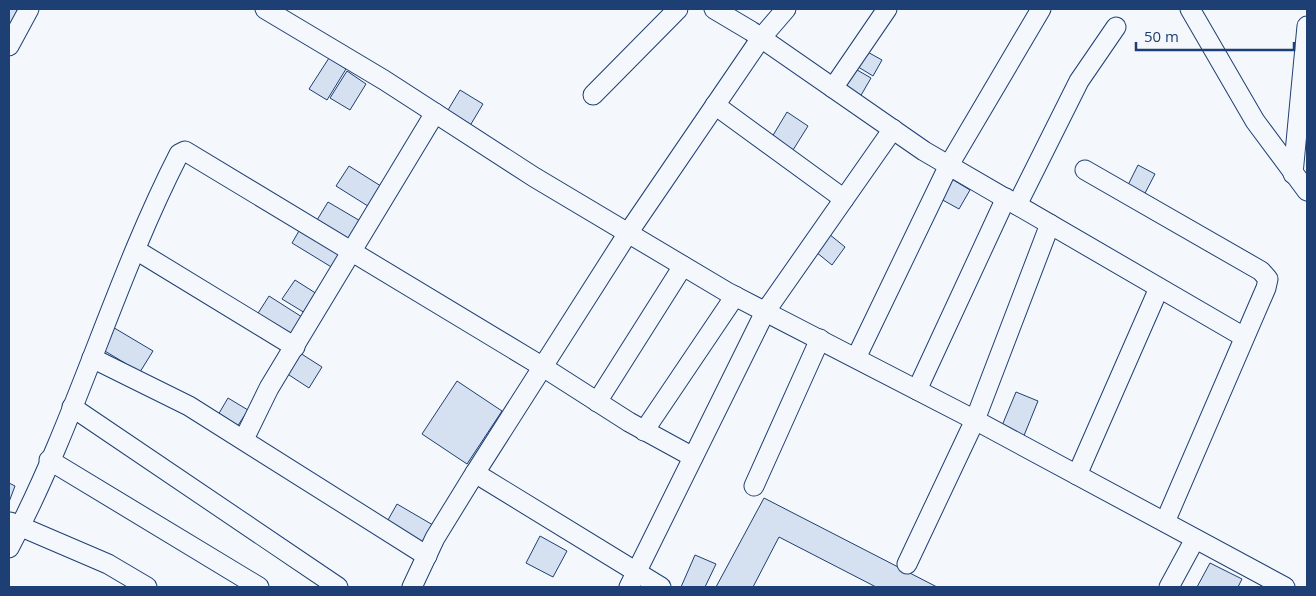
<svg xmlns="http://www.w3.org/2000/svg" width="1316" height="596" font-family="'Open Sans',sans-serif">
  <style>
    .building { fill: #d5e0f0; stroke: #1d3f73 }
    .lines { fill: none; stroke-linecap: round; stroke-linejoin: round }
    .street-casing { stroke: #1d3f73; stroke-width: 21 }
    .street { stroke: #f4f7fb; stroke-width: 19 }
  </style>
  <rect width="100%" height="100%" fill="#f4f7fb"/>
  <!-- building -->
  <g class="building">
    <path d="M9,9h6l7,5 -13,19z"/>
    <path d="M864,50l18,10 -9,16 -18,-11z"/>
    <path d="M329,58l17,11 -19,31 -18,-11z"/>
    <path d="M852,67l19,11 -11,19 -19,-10z"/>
    <path d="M347,71l19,13 -16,26 -20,-12z"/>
    <path d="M460,90l23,14 -15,25 -23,-14z"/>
    <path d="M787,112l21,14 -15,24 -21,-13z"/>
    <path d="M1138,165l17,9 -12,23 -17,-8z"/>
    <path d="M349,166l35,22 -13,20 -35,-22z"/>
    <path d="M950,178l20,12 -11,19 -20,-11z"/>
    <path d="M328,202l34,20 -14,23 -34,-20z"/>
    <path d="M303,224l41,25 -11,19 -41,-25z"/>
    <path d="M829,234l16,13 -13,18 -16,-13z"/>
    <path d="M295,280l22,14 -12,19 -23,-14z"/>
    <path d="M269,296l33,21 -13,22 -34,-21z"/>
    <path d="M111,326l42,25 -13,21 -42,-25z"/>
    <path d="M300,353l22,14 -13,21 -23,-15z"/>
    <path d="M457,381l45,30 -35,53 -45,-30z"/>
    <path d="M1016,392l22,9 -15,37 -22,-10z"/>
    <path d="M228,398l20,12 -11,17 -19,-12z"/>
    <path d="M9,483l6,3 -6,16z"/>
    <path d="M764,498l173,89h-61l-97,-50 -26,50h-37z"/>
    <path d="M397,504l36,21 -13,22 -36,-20z"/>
    <path d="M540,536l27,15 -14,26 -27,-14z"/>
    <path d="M695,555l21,9 -11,23h-24z"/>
    <path d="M1210,563l32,16 -4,8h-41z"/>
  </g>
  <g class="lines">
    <!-- street casing -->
    <g class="street-casing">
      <g id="street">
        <path d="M265,9l119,71 150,97 193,115 248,128 310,167"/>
        <path d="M714,9l37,22 173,120 320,186"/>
        <path d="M1190,9l65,112 52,70"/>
        <path d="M9,46l20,-37"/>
        <path d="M833,88l54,-79"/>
        <path d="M593,95l85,-86"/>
        <path d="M715,105l129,94"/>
        <path d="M1085,170l176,101 7,8 -2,9 -101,234"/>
        <path d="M1293,174l14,-148"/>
        <path d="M1017,205l62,-124 37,-54"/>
        <path d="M136,250l159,97"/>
        <path d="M92,358l97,48 238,150"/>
        <path d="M856,358l93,-193 92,-156"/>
        <path d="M917,390l89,-192"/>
        <path d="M597,402l86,-136"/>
        <path d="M72,407l266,180"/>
        <path d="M644,431l91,-135"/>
        <path d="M244,439l25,-51 166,-275"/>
        <path d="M49,460l210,127"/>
        <path d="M475,473l153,-240 133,-195 25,-29"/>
        <path d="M1077,475l82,-187"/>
        <path d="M754,486l66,-147"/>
        <path d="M10,522l98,42 39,23"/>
        <path d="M9,548c67,-126 105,-267 170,-394l6,-3 358,216 86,55 64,35"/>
        <path d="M907,564l68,-144 75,-196"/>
        <path d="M412,587l23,-49 40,-65 186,114"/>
        <path d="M629,587l136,-275 128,-183"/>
        <path d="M1169,587l26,-48"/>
      </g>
    </g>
    <!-- street -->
    <use href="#street" class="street"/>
  </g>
  <!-- border -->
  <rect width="1316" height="596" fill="none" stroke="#1d3f73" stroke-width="20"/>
  <!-- scale -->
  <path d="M1136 42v8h158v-8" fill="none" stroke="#1d3f73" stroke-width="2.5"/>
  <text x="1144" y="42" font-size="15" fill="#1d3f73" stroke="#f4f7fb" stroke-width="4" paint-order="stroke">50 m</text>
</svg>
